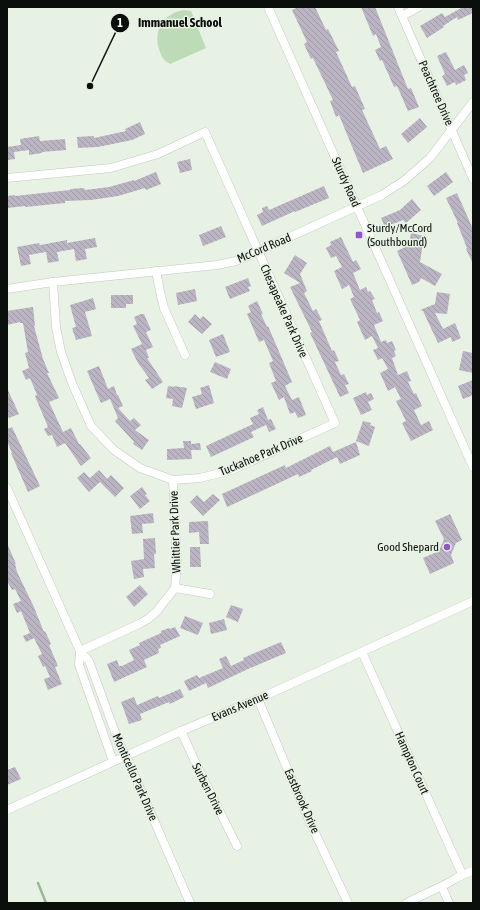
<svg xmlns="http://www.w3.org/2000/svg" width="480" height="910" font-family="'Asap Condensed',sans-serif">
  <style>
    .pitch { fill: #bddbb6 }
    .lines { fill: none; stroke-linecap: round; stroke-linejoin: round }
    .stream { stroke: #9ab993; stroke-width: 2.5 }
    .building { fill: url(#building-back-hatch) }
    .minor-casing { stroke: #bfcabd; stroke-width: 9 }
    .minor { stroke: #fff; stroke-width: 8 }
    .poi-dot { fill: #9353c9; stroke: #e7f2e4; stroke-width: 1.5 }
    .labels { text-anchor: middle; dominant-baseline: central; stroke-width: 3; stroke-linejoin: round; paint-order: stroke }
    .street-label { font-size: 12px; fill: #0b0f0b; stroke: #e7f2e4 }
    .poi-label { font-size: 12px; fill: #0b0f0b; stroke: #e7f2e4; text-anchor: start }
    .leader { fill: none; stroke: #0b0f0b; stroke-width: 1.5 }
    .callout-dot { fill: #0b0f0b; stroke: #e7f2e4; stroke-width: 1.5 }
    .mark-label { font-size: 12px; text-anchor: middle; font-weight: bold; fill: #fff }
    .callout-label { font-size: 13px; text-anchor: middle; font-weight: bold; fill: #0b0f0b; stroke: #e7f2e4; stroke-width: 3; stroke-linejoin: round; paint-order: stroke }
  </style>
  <defs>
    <pattern id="building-back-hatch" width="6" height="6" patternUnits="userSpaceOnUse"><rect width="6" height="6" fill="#bbb5c3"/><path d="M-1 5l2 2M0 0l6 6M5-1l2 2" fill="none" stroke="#9f9aa6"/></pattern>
  </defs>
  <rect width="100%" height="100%" fill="#e7f2e4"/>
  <!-- pitch -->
  <path class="pitch" d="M184,10l7,1 15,37 -36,16c-7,-4 -9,-8 -11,-15 -6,-19 5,-36 25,-39z"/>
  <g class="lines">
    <!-- stream -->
    <path class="stream" d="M38,883l8,20"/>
  </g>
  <!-- building -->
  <g class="building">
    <path d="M298,7h17l11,23 2,-1 11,22 -3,1 16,35 3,-1 10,23 -3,1 18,39 6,-3 7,13 -30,14 -24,-58 -3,2 -6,-16 3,-1 -20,-42 -2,1 -7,-15 3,-2 -15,-32z"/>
    <path d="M361,7h14l33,82 3,-1 8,19 -11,4 -11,-25 -3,1 -12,-27 -2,1 -5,-11 6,-3 -5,-13 -3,2z"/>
    <path d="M463,7h10v6l-15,7 -1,-3 -14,9 1,1 -17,11 -7,-12 22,-13 3,4z"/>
    <path d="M446,52l9,18 9,-5 4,8 -4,2 2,5 -10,5 -1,-3 -8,4 -5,-10 3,-2 -8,-18z"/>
    <path d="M420,118l7,9 -19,16 -7,-9z"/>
    <path d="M140,122l5,12 -13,6 -34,7 -20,1 -1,-11 17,-1v2l32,-7 -1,-2z"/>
    <path d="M39,136l1,5 25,-2 1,11 -24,2v1l-13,2v-5l-15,2 1,7 -8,1v-13l14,-2 -1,-6z"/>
    <path d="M190,159l2,11 -12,3 -3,-11z"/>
    <path d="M156,172l5,12 -15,6 -1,-2 -27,8 -27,4 -26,1v2l-40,4v-1l-18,2v-12l8,-1v1l55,-6v-1l14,-1 1,2 24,-3 25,-7v1z"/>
    <path d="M446,172l7,10 -19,14 -7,-10z"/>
    <path d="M324,186l5,12 -34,14v-1l-33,15 -5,-11 6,-3 -1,-4 5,-2 2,4z"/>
    <path d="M457,193l16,36v35l-7,-15 1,-1 -10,-25h1l-12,-25z"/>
    <path d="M412,199l9,11 -15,13 -3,-3 -18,7 -4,-9 19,-8z"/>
    <path d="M221,226l5,11 -23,9 -4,-11z"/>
    <path d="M411,233l13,3 -4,26 22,12 -7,12 -14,-8 -2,4 -7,3 -15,-34 12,-6z"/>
    <path d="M341,237l12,25 3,-2 5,9 -8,4 7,17 6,-3 2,5 2,-1 5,8 -3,1 5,13 2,-1 4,9 -9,4 7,17 5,-2 1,3 5,-2 4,9 -2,1 2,5 -4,2 6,17 9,-4 4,10 -3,1 6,12 2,-1 6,13 -8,4 7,15 8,-4 4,9 -22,11 -9,-18 4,-2 -10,-20 5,-2 -6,-12 -7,4 -8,-18 8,-4 -6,-11 -4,2 -5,-10 5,-2 -6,-12 -7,4 -8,-18 3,-2 -10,-21 4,-2 -5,-12 -7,4 -8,-18 8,-4 -6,-11 -5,2 -5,-10 5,-3 -1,-3z"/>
    <path d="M95,238l2,9 -12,2 2,10 -11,2 -2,-12 -17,3 2,9 -11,2 -2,-11 -17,3 2,9 -10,2 -4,-19 22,-4 1,2 27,-5v3z"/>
    <path d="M295,255l12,8 -7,11 7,17 -3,2 9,18 3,-2 6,11 -3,1 13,30 2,-1 5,11 -4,1 6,13 3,-1 5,10 -4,1 4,8 -9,4 -22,-47 -8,-17 2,-1 -22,-45 10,-4 -16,-10z"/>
    <path d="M248,278l3,8 -3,1 2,4 -20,8 -5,-12z"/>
    <path d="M195,289l2,12 -19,4 -2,-12z"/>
    <path d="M437,292l13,2 -3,20 -12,-1 8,16 12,-6 6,15 -9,4 -1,-5 -13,6 -15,-32 -3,-1 15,-6z"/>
    <path d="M111,295h22v9h-7v4h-15z"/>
    <path d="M93,298l3,11 -11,3 7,24 -16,4 -4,-12 4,-1 -6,-22z"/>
    <path d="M257,301l6,13h-2l6,13 1,-1 24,56 -7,4 7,14 7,-3 7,18 -8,3 -3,-6 -5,2 -6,-17 -5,3 -8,-17 5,-2 -7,-18 4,-2 -9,-21 -5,2 -12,-28 4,-2 -3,-6z"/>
    <path d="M33,307l2,19h-1l9,33 6,14h-2l12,25 -10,4 14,30 8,-4 8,16h1l11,14 -10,8 -16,-23 -8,4 -5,-12 -4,1 -4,-7 4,-2 -13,-31 2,-1 -7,-17 -4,2 -4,-9 7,-3 -4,-15 3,-1 -5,-29h-3v-1l-13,3v-14z"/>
    <path d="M141,314h3l7,16 -5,2 7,15 -7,3 3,8h-2l16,24 -11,7 -7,-9 4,-2 -11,-15 -7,-14 11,-5 -9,-18 4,-2 -3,-7z"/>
    <path d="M195,314l5,5 3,-3 9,8 -10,10 -14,-12z"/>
    <path d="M223,334l7,18 -14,5 -7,-17z"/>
    <path d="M463,351l10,2v20l-14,-3z"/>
    <path d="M215,362l16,7 -4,10 -17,-7z"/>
    <path d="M99,366l9,23 6,-3 3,9h1l5,11 -5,2 12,13 4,-3 7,7 -6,5 14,10 -7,10 -9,-6 1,-2 -19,-21 3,-3 -8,-19 -9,4 -14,-32z"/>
    <path d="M473,380v14l-2,2 -8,3 -5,-13z"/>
    <path d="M209,385l5,18 -18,6 -4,-12 10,-3 -2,-6z"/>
    <path d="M168,386l6,1v-1l13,2 -5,20 -10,-2 1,-7 -7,-1z"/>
    <path d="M7,388l12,26 -10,4 -2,-4z"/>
    <path d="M366,392l1,3 4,-2 3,6 -6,3 4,8 -11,5 -8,-17z"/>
    <path d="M263,407l5,13 3,-1 5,10 -7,3 -3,-7 -15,7 3,5 -43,20 -5,-11 47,-22 -3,-6 9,-4 -2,-4z"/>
    <path d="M363,421l8,2 -1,2 5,2 -6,19 -13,-5z"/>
    <path d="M12,427l28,59 -12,6 -17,-39h1l-5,-12v-12z"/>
    <path d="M183,441h8v3l9,-1 1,7h-10l1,9 -25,1v-11l17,-1z"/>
    <path d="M356,442l4,13 -20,9 -3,-7 -26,13 1,1 -13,6 -1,-3 -71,33 -5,-13 63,-29 1,3 44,-22 3,6z"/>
    <path d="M99,470l8,9 4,-4 13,13 -9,9 -15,-15 -11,10 -12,-14 7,-6 6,6z"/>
    <path d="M142,487l5,7 -2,1 5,6 -10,8 -10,-13z"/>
    <path d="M213,494l7,6 -17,16 -13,-14 7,-7 7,7z"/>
    <path d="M153,513l1,10 -12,1 1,9 -11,1 -2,-18z"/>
    <path d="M450,514l12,26 -6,3 -5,12 3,8 -24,11 -7,-16 16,-7 5,-12 -9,-18z"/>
    <path d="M208,521l1,23h-9l-1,-12 -10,1v-11z"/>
    <path d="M155,538l1,16h-2l1,14 -12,1 1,8 -10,2 -3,-18 13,-2 -1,-20z"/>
    <path d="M7,543l9,21h-1l2,8 16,33 11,27 1,-1 6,13 -2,1 9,21 -3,1 7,17 -14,6 -4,-11 6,-2 -5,-11 -2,1 -5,-11 4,-2 -8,-16 -8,4 -3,-6 7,-3 -9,-22 -4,2 -4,-9 8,-3 -6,-12 -3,1 -5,-9z"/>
    <path d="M190,547h10l1,20h-11z"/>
    <path d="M140,585l8,9 -14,13 -8,-10z"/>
    <path d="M231,605l12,4 -5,13 -12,-5z"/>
    <path d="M185,616l18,7 -5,12 -18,-7z"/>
    <path d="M224,619l3,11 -16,4 -2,-11z"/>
    <path d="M175,627l5,9 -20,9 1,3 -3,1 1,4 -15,7 3,7 -33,15 -7,-18 10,-4 2,6h3l12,-6 -5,-10 11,-5 -1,-2 22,-10v-2l8,-3 1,1z"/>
    <path d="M281,642l5,11 -38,16 -40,19 -2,-5 -17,8 -5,-10 13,-6 2,3 24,-10 -4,-9 7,-3 5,10 13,-6 -1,-2z"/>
    <path d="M180,689l4,8 -14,7 -1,-2 -29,12 2,6 -13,4 -8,-22 13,-5 3,8 21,-9 1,2z"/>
    <path d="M15,767l6,12 -14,6v-15z"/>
  </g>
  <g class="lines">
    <!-- minor casing -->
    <g class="minor-casing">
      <g id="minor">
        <path d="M268,7l205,460"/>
        <path d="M398,7l75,172"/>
        <path d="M402,16l17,-9"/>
        <path d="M7,178l104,-10 47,-14 47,-22 130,291 -103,47 -32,8 -27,2 -33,-12 -26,-18 -23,-24 -19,-43 -11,-31 -5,-25 -3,-45"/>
        <path d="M156,271l5,25 3,12 21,47"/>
        <path d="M7,289l46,-7 164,-17 19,-4 14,-6 132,-60 23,-15 25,-22 43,-56"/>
        <path d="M7,488l73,163 9,10 30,82 7,13 64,147"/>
        <path d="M175,588l35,6"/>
        <path d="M80,651l59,-27 9,-5 9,-8 18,-23 2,-27 -4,-81"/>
        <path d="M80,651l-1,14 34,96"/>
        <path d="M362,652l100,222"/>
        <path d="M258,699l50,119 40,85"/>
        <path d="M181,731l17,37 39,78"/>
        <path d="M7,810l174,-79 77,-32 215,-98"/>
        <path d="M442,887l7,16"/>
        <path d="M407,903c11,-6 23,-11 35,-17 11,-5 19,-12 31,-15"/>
      </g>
    </g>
    <!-- minor -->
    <use href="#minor" class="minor"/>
  </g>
  <!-- markers -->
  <g class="poi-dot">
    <rect x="355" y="231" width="8" height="8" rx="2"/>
    <circle cx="447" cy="547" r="4"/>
  </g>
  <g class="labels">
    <!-- street labels -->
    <g class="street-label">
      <text transform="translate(436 93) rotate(66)">Peachtree Drive</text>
      <text transform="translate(346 182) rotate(66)">Sturdy Road</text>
      <text transform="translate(264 248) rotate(-23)">McCord Road</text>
      <text transform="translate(284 311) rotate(66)">Chesapeake Park Drive</text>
      <text transform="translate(261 455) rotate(-23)">Tuckahoe Park Drive</text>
      <text transform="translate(175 532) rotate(-92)">Whittier Park Drive</text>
      <text transform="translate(240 706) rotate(-23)">Evans Avenue</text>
      <text transform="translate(412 763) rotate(66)">Hampton Court</text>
      <text transform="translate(135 777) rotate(66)">Monticello Park Drive</text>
      <text transform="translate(208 789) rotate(63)">Surben Drive</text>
      <text transform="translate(302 801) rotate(66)">Eastbrook Drive</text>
    </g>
    <!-- poi labels -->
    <g class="poi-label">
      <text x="367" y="228">Sturdy/McCord<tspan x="367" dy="14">(Southbound)</tspan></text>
      <text x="439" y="547" text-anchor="end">Good Shepard</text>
    </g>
  </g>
  <!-- callouts -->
  <path class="leader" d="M90 86L120 23"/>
  <g class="callout-dot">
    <circle cx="90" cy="86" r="4"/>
    <circle cx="120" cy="23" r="10"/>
  </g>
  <g class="mark-label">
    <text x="120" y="27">1</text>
  </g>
  <g class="callout-label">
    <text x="180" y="27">Immanuel School</text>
  </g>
  <!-- border -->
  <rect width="480" height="910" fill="none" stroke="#0b0f0b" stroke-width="16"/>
</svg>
